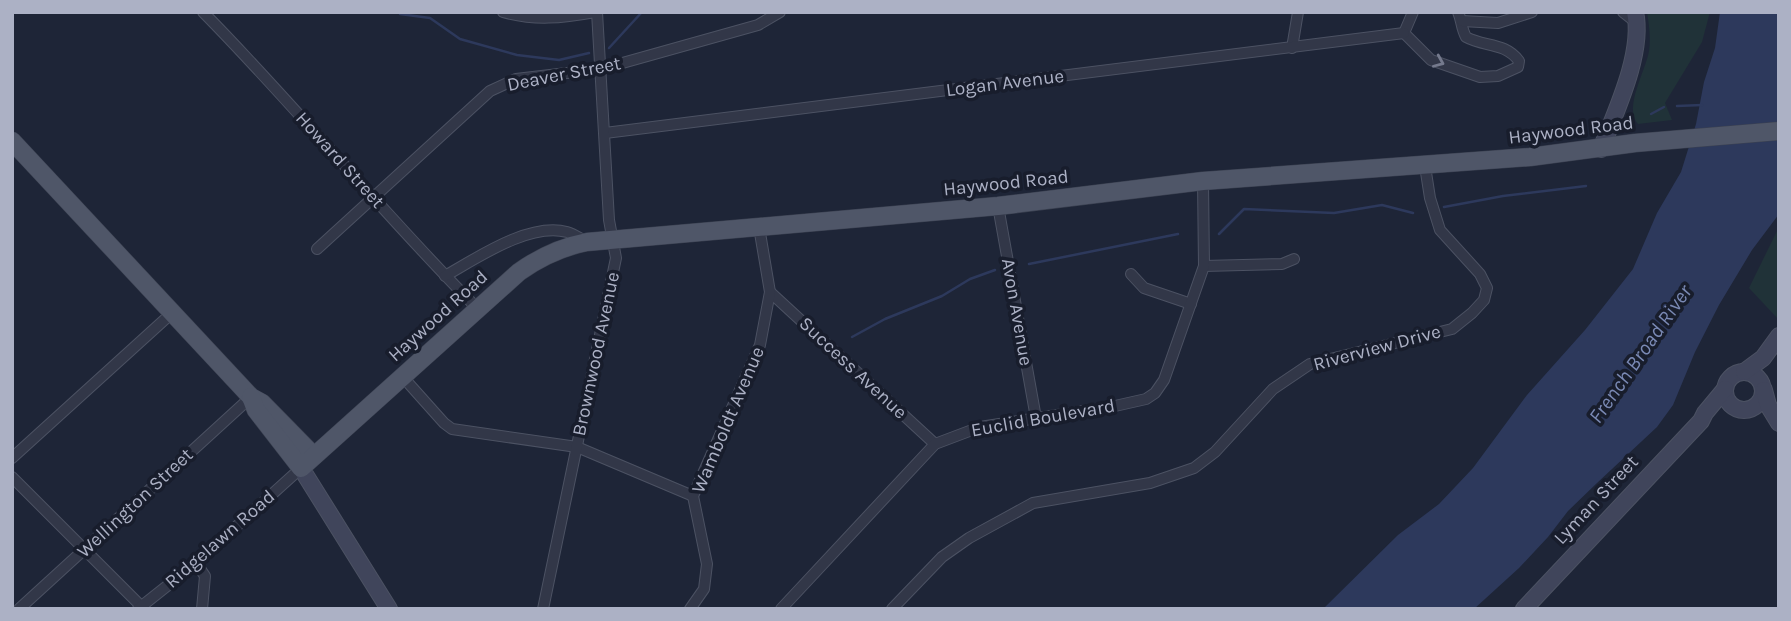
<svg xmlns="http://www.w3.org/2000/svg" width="1791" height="621" font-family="Karla,sans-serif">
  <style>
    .green { fill: #203238 }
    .water { fill: #2d395c }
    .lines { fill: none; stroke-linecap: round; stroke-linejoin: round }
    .stream { stroke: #2d395c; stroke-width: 2.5 }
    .street-casing { stroke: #4c5263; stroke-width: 12 }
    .secondary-casing { stroke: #4c5263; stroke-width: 18 }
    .primary-casing { stroke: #3b4151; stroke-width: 19 }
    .street { stroke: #323748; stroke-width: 10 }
    .secondary { stroke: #40455b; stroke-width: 16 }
    .primary { stroke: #4f5668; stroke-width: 18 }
    .oneway { stroke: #757a8d }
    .labels { text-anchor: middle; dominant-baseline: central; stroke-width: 7; stroke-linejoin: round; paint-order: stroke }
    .street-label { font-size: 19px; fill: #acb1c5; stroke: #181d2c }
    .water-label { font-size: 21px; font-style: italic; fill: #7a89b4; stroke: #181d2c }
  </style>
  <rect width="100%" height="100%" fill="#1e2537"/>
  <!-- green -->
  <g class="green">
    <path d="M1647,12h63l-8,30 -37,61 7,17 -34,4c-15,-16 8,-54 11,-73 2,-12 0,-27 -2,-39z"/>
    <path d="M1779,227v93l-30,-32z"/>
  </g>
  <!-- water -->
  <path class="water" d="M1720,12h59v202l-27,36 -33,55 -24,47 -22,53 -16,22 -60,56 -29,28 -20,26 -29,31 -45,41h-151l75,-74 41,-31 34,-36 54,-73 58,-65 48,-61 24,-56 24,-41 15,-48 8,-42 11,-34z"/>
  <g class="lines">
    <!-- stream -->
    <g class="stream">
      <path d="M400,14l30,4 30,21 57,16 42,5 30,-7"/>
      <path d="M609,48l33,-36"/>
      <path d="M1677,106l25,-1"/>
      <path d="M1651,114l13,-7"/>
      <path d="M1444,207l59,-11 83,-10"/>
      <path d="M1219,234l25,-25 90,4 48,-8 31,8"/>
      <path d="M1029,264l149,-30"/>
      <path d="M852,337l33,-18 57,-23 28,-17 25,-9"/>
    </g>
    <!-- street casing -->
    <g class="street-casing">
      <g id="street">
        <path d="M203,12c95,96 179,201 274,296"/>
        <path d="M503,12c32,9 59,6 92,0"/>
        <path d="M1413,12l-9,21 27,27 49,17 18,-1 20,-9 1,-6c-14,-19 -35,-14 -53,-24 -5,-9 -4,-16 -8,-25"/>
        <path d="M1623,12l14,11"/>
        <path d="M1462,21l36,2 34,-11"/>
        <path d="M1292,48l6,-36"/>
        <path d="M605,133l799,-100"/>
        <path d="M998,206l38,212"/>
        <path d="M317,249l173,-158 26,-12 85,-10 157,-44 22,-13"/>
        <path d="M1204,266l78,-2 12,-5"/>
        <path d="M1131,274l13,14 47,16"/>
        <path d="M445,276c32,-18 84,-54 122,-44 7,2 14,7 20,10"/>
        <path d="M770,292l165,152"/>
        <path d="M402,376l42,47 8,6 125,18 116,49"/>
        <path d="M12,458l161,-146"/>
        <path d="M12,477l129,129"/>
        <path d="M196,563l9,13 -3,33"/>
        <path d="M19,609l232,-212"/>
        <path d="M138,609l58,-46 105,-95"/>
        <path d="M543,609l73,-351 -7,-38 -12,-208"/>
        <path d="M690,609l14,-20 3,-25 -14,-68 67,-151 10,-53 -11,-65"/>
        <path d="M781,609l154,-165 45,-17 135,-21 31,-7 9,-6 9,-13 40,-114 -1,-85"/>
        <path d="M892,609l50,-52 27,-19 64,-35 117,-20 44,-15 21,-16 58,-63 37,-25 142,-35 20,-16 12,-13 3,-12 -7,-14 -40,-44 -10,-32 -5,-32"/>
      </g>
    </g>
    <!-- secondary casing -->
    <g class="secondary-casing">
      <g id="secondary">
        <path d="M1601,149c15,-38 43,-97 34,-137"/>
        <circle cx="1744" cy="391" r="19"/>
        <path d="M1744,372l19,-14 16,-22"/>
        <path d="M1764,390l4,15 11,18"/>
        <path d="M301,468l88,141"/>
        <path d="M1524,609l177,-188 4,-8 20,-24"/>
      </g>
    </g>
    <!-- primary casing -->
    <g class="primary-casing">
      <g id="primary">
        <path d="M12,141l239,256 11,6 52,53"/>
        <path d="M251,397l5,13 45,58 218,-196c21,-15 42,-25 68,-30l411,-36 205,-25 327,-24 105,-14 144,-12"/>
      </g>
    </g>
    <!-- street -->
    <use href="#street" class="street"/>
    <!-- secondary -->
    <use href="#secondary" class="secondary"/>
    <!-- primary -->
    <use href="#primary" class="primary"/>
  </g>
  <!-- one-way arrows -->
  <defs><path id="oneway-chevron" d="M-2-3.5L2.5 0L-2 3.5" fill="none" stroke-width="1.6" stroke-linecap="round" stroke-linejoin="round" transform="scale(1.75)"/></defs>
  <use class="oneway" href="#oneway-chevron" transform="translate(1439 62) rotate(23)"/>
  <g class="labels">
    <!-- street labels -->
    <g class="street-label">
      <text transform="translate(564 74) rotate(-11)">Deaver Street</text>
      <text transform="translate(1005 83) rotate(-7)">Logan Avenue</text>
      <text transform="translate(1571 130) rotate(-7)">Haywood Road</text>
      <text transform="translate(340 160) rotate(48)">Howard Street</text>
      <text transform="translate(1006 183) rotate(-6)">Haywood Road</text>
      <text transform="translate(1017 312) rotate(80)">Avon Avenue</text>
      <text transform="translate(438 316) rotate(-42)">Haywood Road</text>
      <text transform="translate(1377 348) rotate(-15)">Riverview Drive</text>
      <text transform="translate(596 354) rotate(-78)">Brownwood Avenue</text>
      <text transform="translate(853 368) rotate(43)">Success Avenue</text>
      <text transform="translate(1043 418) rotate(-10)">Euclid Boulevard</text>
      <text transform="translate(728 420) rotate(-67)">Wamboldt Avenue</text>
      <text transform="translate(1596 500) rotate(-47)">Lyman Street</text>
      <text transform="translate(135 503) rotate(-43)">Wellington Street</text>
      <text transform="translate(220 539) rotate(-41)">Ridgelawn Road</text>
    </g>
    <!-- water labels -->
    <g class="water-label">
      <text transform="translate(1640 354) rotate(-55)">French Broad River</text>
    </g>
  </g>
  <!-- border -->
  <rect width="1791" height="621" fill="none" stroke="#acb1c5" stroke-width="28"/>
</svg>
